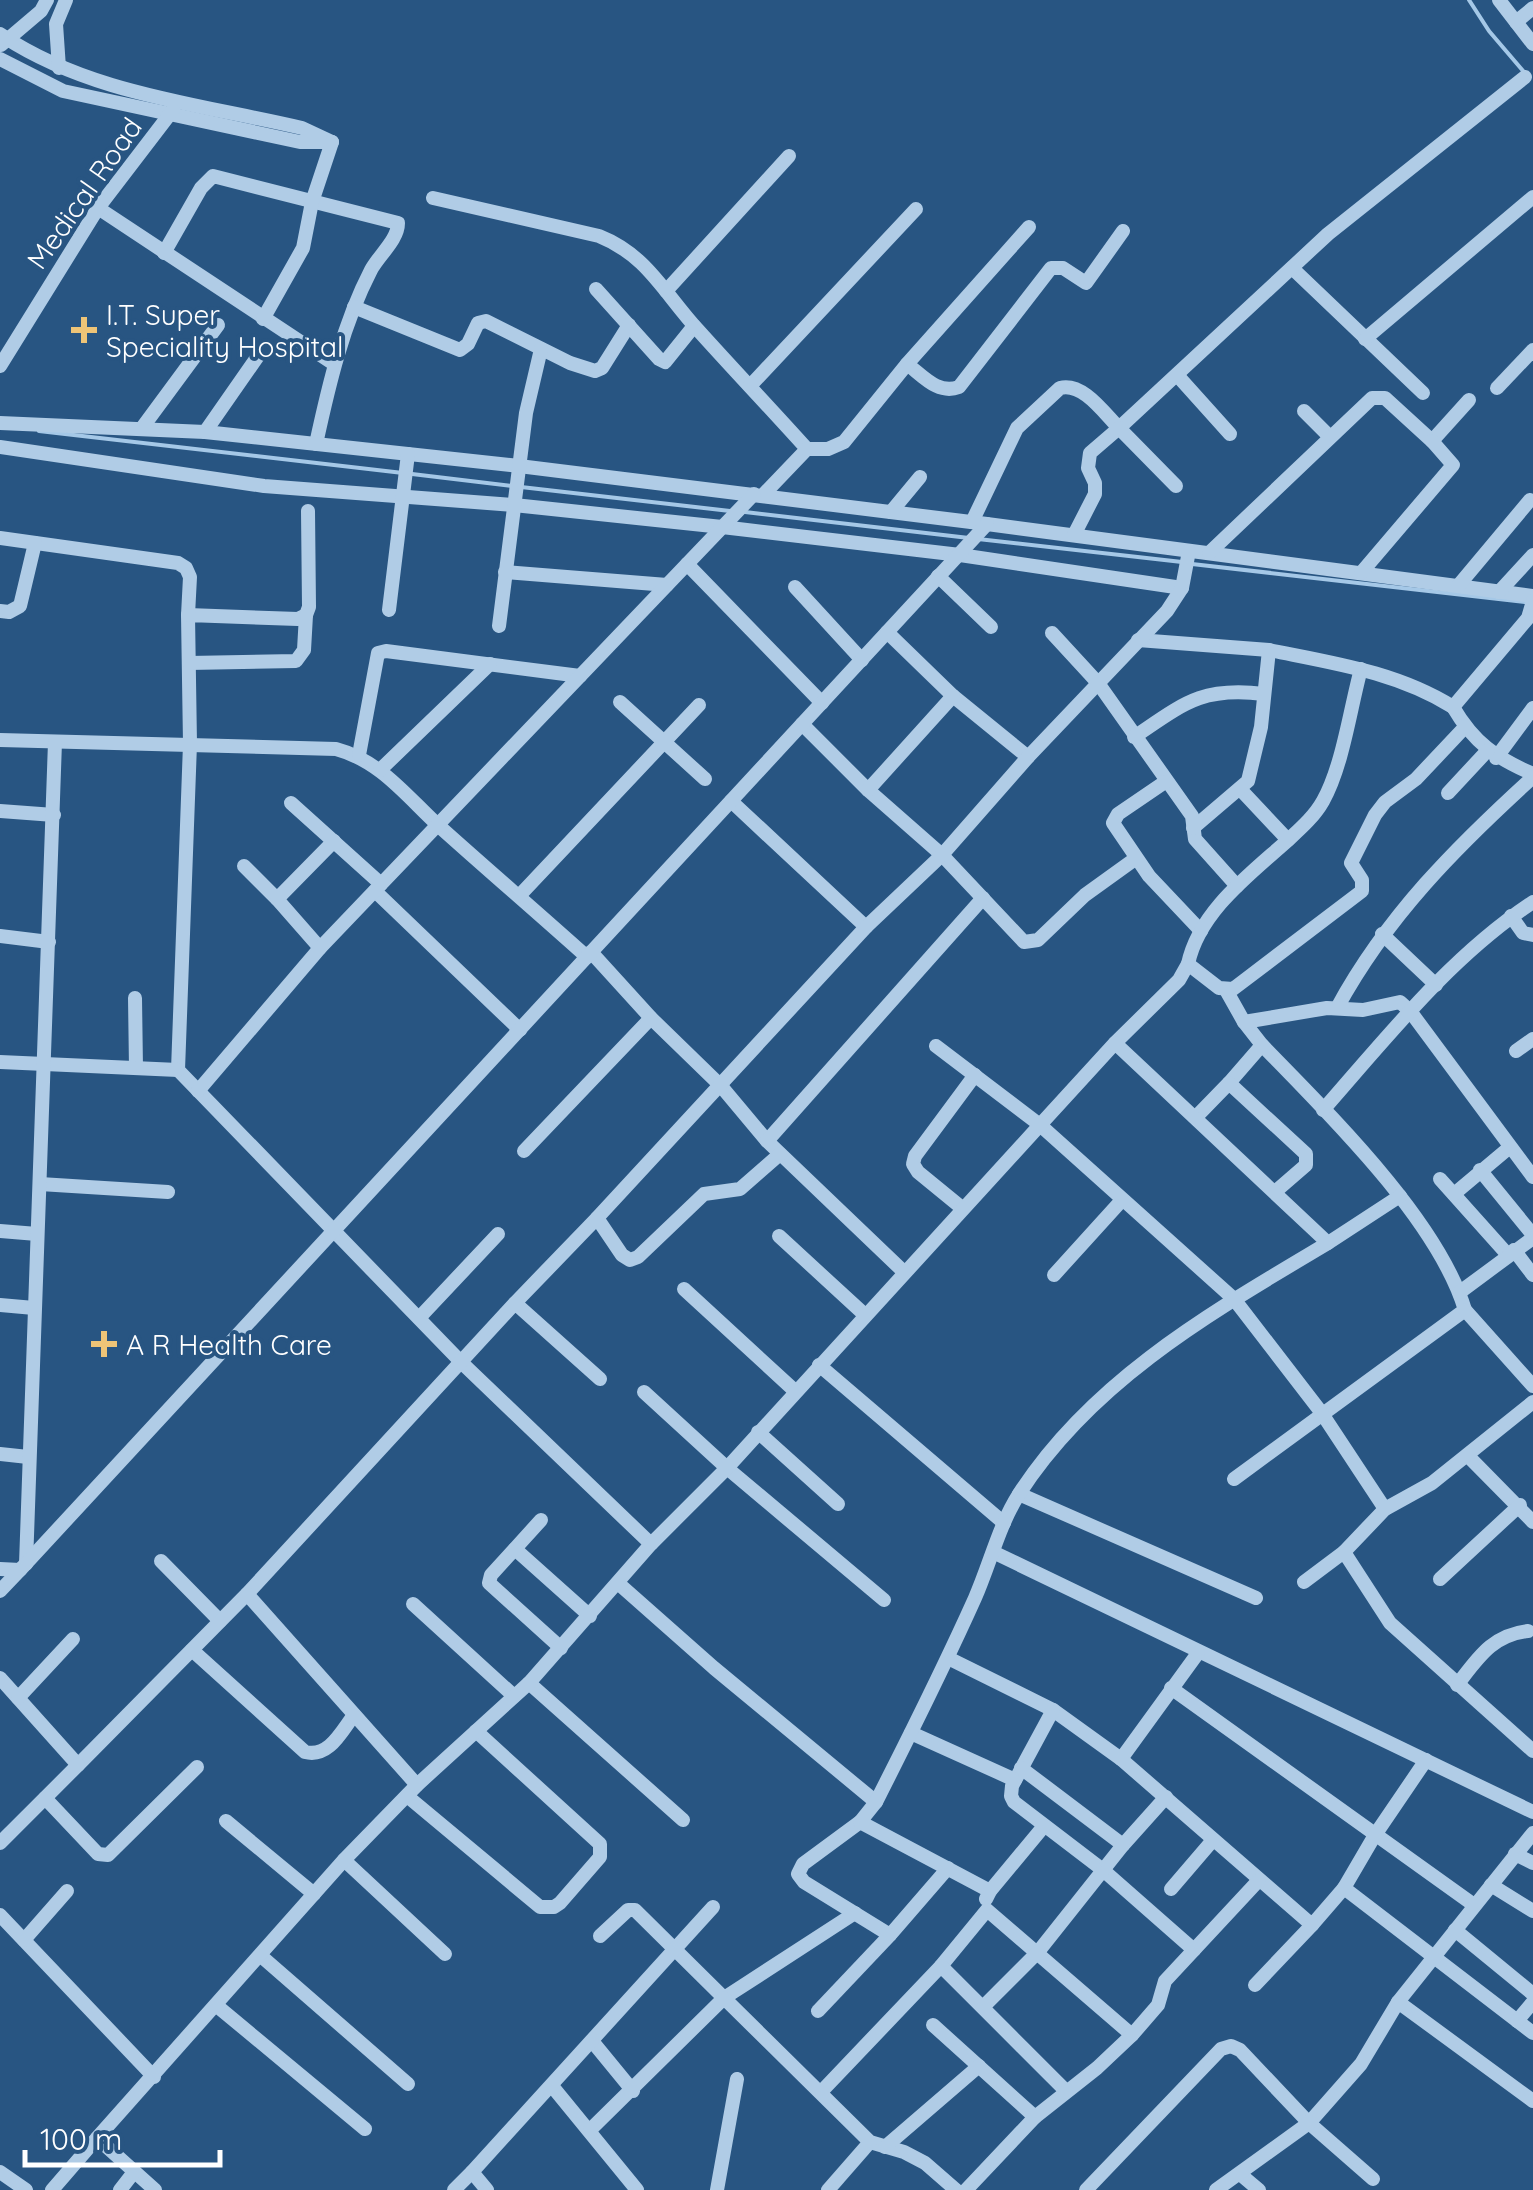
<svg xmlns="http://www.w3.org/2000/svg" width="1533" height="2190" font-family="Quicksand,sans-serif">
  <style>
    .lines { fill: none; stroke-linecap: round; stroke-linejoin: round }
    .stream { stroke: #a5c8e7; stroke-width: 4 }
    .minor { stroke: #b0cce6; stroke-width: 14 }
    .poi-dot { fill: #eec477; stroke: #285582; stroke-width: 4 }
    .labels { text-anchor: middle; dominant-baseline: central; stroke-width: 8; stroke-linejoin: round; paint-order: stroke }
    .street-label { font-size: 28px; fill: #fff; stroke: #285582 }
    .poi-label { font-size: 28px; fill: #fff; stroke: #285582; text-anchor: start }
  </style>
  <rect width="100%" height="100%" fill="#285582"/>
  <g class="lines">
    <!-- stream -->
    <g class="stream">
      <path d="M1469,0l20,31 35,41"/>
      <path d="M39,431l364,42"/>
      <path d="M412,474l100,12"/>
      <path d="M521,487l209,24"/>
      <path d="M745,512l224,26"/>
      <path d="M978,539l204,23"/>
      <path d="M1192,564l333,38"/>
    </g>
    <!-- minor -->
    <g class="minor">
      <path d="M1499,0l34,44"/>
      <path d="M1516,22l17,-14"/>
      <path d="M0,34c89,60 200,70 302,94l30,14"/>
      <path d="M1,45l40,-34 6,-11"/>
      <path d="M0,59l63,32 237,51h26"/>
      <path d="M59,68l-3,-44 10,-24"/>
      <path d="M433,198l166,38c48,19 65,57 99,94 36,40 73,79 109,119l-44,46"/>
      <path d="M98,208l236,156"/>
      <path d="M164,253l37,-65 12,-12 185,47c0,17 -19,32 -27,47 -28,54 -42,114 -55,174"/>
      <path d="M1292,268l131,125"/>
      <path d="M596,289l63,70 6,3 29,-36"/>
      <path d="M666,291l123,-135"/>
      <path d="M354,307l106,43 8,-6 10,-21 8,-2 84,42 25,8 7,-3 27,-43"/>
      <path d="M263,319l40,-71 9,-46 20,-60"/>
      <path d="M1365,339l168,-142"/>
      <path d="M907,364c16,12 31,31 52,23l92,-119h12l23,15 37,-52"/>
      <path d="M0,366l98,-158 75,-98"/>
      <path d="M1177,375l53,59"/>
      <path d="M750,386l166,-177"/>
      <path d="M1497,388l36,-38"/>
      <path d="M1304,411l26,26"/>
      <path d="M0,423l205,9 314,34 468,58 546,72"/>
      <path d="M142,428l76,-103"/>
      <path d="M205,432l53,-76"/>
      <path d="M0,447l264,39 250,19 208,22 238,28 222,33"/>
      <path d="M807,449h21l16,-7 63,-78 122,-137"/>
      <path d="M308,511l1,96 -3,8 -8,4 -110,-4 2,129 -12,326 283,292 190,182"/>
      <path d="M891,512l29,-35"/>
      <path d="M972,522l45,-94 43,-40c23,-6 44,25 59,40l209,-194 197,-157"/>
      <path d="M1074,535l21,-41v-11l-7,-15 2,-15 29,-25 57,58"/>
      <path d="M0,538l178,25 8,5 4,9 -2,38"/>
      <path d="M1209,553l163,-155h13l47,43 37,-41"/>
      <path d="M687,564l135,139"/>
      <path d="M505,572l162,13"/>
      <path d="M1361,573l92,-108 -21,-24"/>
      <path d="M938,576l53,51"/>
      <path d="M1458,586l72,-86"/>
      <path d="M795,587l67,73"/>
      <path d="M1499,592l34,-37"/>
      <path d="M389,610l19,-156"/>
      <path d="M0,611l9,1 11,-6 15,-63"/>
      <path d="M499,626l27,-213 15,-64"/>
      <path d="M887,632l66,64 75,61"/>
      <path d="M1052,633l46,50 94,133 3,23 42,47"/>
      <path d="M1138,640l131,10"/>
      <path d="M189,663l107,-2 8,-11 2,-35"/>
      <path d="M620,702l85,77"/>
      <path d="M1453,707c21,36 43,51 80,67"/>
      <path d="M802,724l66,66 74,65 82,87 14,-2 47,-45 50,-36"/>
      <path d="M1134,737c49,-33 68,-51 130,-43"/>
      <path d="M0,740l336,9c45,12 71,48 104,78 49,44 98,86 147,130"/>
      <path d="M359,755l19,-102 8,-2 194,25"/>
      <path d="M1496,758l37,-50"/>
      <path d="M380,770l110,-106"/>
      <path d="M1165,782l-47,32 -5,9 36,53 52,55"/>
      <path d="M868,790l85,-94"/>
      <path d="M1241,790l47,50"/>
      <path d="M1448,793l40,-43"/>
      <path d="M731,801l135,126"/>
      <path d="M291,803l90,81"/>
      <path d="M0,811l54,4"/>
      <path d="M1193,828l55,-47 13,-54 8,-77c64,13 128,22 184,57l75,-89 5,-17"/>
      <path d="M244,866l33,33"/>
      <path d="M375,891l145,139"/>
      <path d="M519,896l180,-191"/>
      <path d="M1511,916l12,17 10,2"/>
      <path d="M1382,934l54,51"/>
      <path d="M0,936l49,6"/>
      <path d="M320,948l-43,-49 57,-58"/>
      <path d="M591,952l60,66 70,68 46,55 137,131"/>
      <path d="M1188,964c11,-52 61,-89 99,-123 13,-12 27,-24 36,-40 20,-36 27,-92 38,-132"/>
      <path d="M1226,990l18,32 18,23c66,68 176,175 203,265l-231,169"/>
      <path d="M135,998l1,70"/>
      <path d="M1337,1008c50,-92 119,-161 196,-231"/>
      <path d="M1244,1022l83,-14 36,2 37,-8 10,9 123,166"/>
      <path d="M1115,1043l64,-63 9,-16 31,24 14,1 129,-98v-11l-11,-17 24,-48 10,-13 31,-23 49,-52"/>
      <path d="M1516,1051l17,-12"/>
      <path d="M0,1062l178,8"/>
      <path d="M1229,1083l33,-38"/>
      <path d="M198,1091l122,-143 434,-454"/>
      <path d="M1323,1110c65,-74 128,-154 210,-208"/>
      <path d="M1196,1117l33,-34 77,71v11l-30,26"/>
      <path d="M767,1141l216,-243"/>
      <path d="M524,1151l127,-133"/>
      <path d="M1480,1170l53,65"/>
      <path d="M1440,1179l68,76"/>
      <path d="M40,1184l128,8"/>
      <path d="M1454,1194l56,-47"/>
      <path d="M962,1208l-44,-36 -5,-8 2,-8 60,-81"/>
      <path d="M597,1218l269,-291 76,-72 86,-98 139,-146 15,-23 7,-37"/>
      <path d="M0,1231l37,3"/>
      <path d="M779,1236l86,79"/>
      <path d="M1514,1250l19,25"/>
      <path d="M1054,1275l68,-75"/>
      <path d="M684,1289l111,102"/>
      <path d="M1460,1292l73,-54"/>
      <path d="M515,1303l82,-85 25,37 8,5 8,-3 66,-63 36,-5 40,-35"/>
      <path d="M0,1305l34,3"/>
      <path d="M1465,1310l68,76"/>
      <path d="M419,1318l79,-84"/>
      <path d="M819,1365l185,158"/>
      <path d="M644,1392l83,76 157,132"/>
      <path d="M758,1432l80,72"/>
      <path d="M0,1454l28,3"/>
      <path d="M1468,1456l65,66"/>
      <path d="M1019,1494l237,104"/>
      <path d="M1385,1509l-64,-97 -87,-113 -194,-174 75,-82 213,200 72,-47"/>
      <path d="M541,1520l-50,55 -2,8 72,65"/>
      <path d="M515,1549l75,67"/>
      <path d="M1344,1552l41,-43 47,-26 101,-81"/>
      <path d="M995,1553l538,259"/>
      <path d="M161,1561l59,60"/>
      <path d="M26,1564l29,-822"/>
      <path d="M0,1569l20,1 967,-1046"/>
      <path d="M1440,1579l80,-74"/>
      <path d="M1304,1582l40,-30 46,71 143,128"/>
      <path d="M619,1584l95,84 162,134"/>
      <path d="M0,1591l20,-21"/>
      <path d="M247,1594l268,-291 85,76"/>
      <path d="M413,1604l101,92"/>
      <path d="M192,1650l113,102c24,6 36,-20 49,-37"/>
      <path d="M948,1658l105,52 68,49 191,166 32,-37 189,145"/>
      <path d="M0,1678l78,87 169,-171 170,191"/>
      <path d="M529,1683l154,137"/>
      <path d="M1457,1685c21,-27 35,-50 71,-54"/>
      <path d="M1171,1688l303,217"/>
      <path d="M18,1698l55,-59"/>
      <path d="M1053,1710l-41,76 -1,10 3,6 89,68 91,80"/>
      <path d="M911,1733l104,47"/>
      <path d="M1121,1759l77,-106"/>
      <path d="M1021,1768l102,77 43,-48"/>
      <path d="M407,1796l133,111h14l6,-4 40,-46v-13l-124,-113"/>
      <path d="M45,1798l53,56 10,1 89,-88"/>
      <path d="M226,1821l88,73"/>
      <path d="M860,1822l-57,42 -5,10 6,8 86,53 58,-67"/>
      <path d="M0,1843l78,-78"/>
      <path d="M1515,1854l18,9"/>
      <path d="M344,1860l101,94"/>
      <path d="M1491,1885l42,26"/>
      <path d="M1344,1888l31,-53 51,-75"/>
      <path d="M1171,1889l42,-49"/>
      <path d="M990,1891l-130,-69 16,-20c34,-67 68,-135 99,-204 15,-34 24,-73 44,-104 74,-115 195,-183 309,-251"/>
      <path d="M986,1899l4,-8 54,-65"/>
      <path d="M0,1915l154,162"/>
      <path d="M1455,1930l78,64"/>
      <path d="M600,1936l28,-26h7l89,88 131,-85"/>
      <path d="M24,1940l43,-49"/>
      <path d="M261,1956l147,128"/>
      <path d="M941,1966l46,-56 145,125"/>
      <path d="M1255,1985l57,-60"/>
      <path d="M1398,2002l135,99"/>
      <path d="M217,2006l148,123"/>
      <path d="M984,2006l54,-54 85,-107"/>
      <path d="M818,2011l72,-76"/>
      <path d="M1517,2021l16,-19"/>
      <path d="M933,2025l102,92"/>
      <path d="M592,2041l41,50"/>
      <path d="M552,2086l85,104"/>
      <path d="M821,2092l120,-126 125,125"/>
      <path d="M590,2130l134,-132 146,144 34,10 21,11 31,27"/>
      <path d="M97,2138l247,-278 73,-75 112,-102 122,-139 76,-76 313,-343 -104,-79"/>
      <path d="M885,2147l94,-81"/>
      <path d="M0,2172l26,18"/>
      <path d="M1240,2174l19,16"/>
      <path d="M52,2190l45,-52 58,52"/>
      <path d="M120,2190l14,-18"/>
      <path d="M454,2190l18,-18"/>
      <path d="M487,2190l-15,-18 241,-265"/>
      <path d="M717,2190l20,-111"/>
      <path d="M828,2190l42,-48"/>
      <path d="M966,2190l69,-73 62,-49 35,-33 26,-30 7,-24 94,-101"/>
      <path d="M1086,2190l135,-141 10,-3 9,4 69,73 64,56"/>
      <path d="M1216,2190l93,-67 52,-59 37,-62 135,-169"/>
    </g>
  </g>
  <!-- markers -->
  <g class="poi-dot">
    <path d="M79 315h10v10h10v10h-10v10h-10v-10h-10v-10h10z"/>
    <path d="M99 1329h10v10h10v10h-10v10h-10v-10h-10v-10h10z"/>
  </g>
  <g class="labels">
    <!-- street labels -->
    <g class="street-label">
      <text transform="translate(84 193) rotate(-55)">Medical Road</text>
    </g>
    <!-- poi labels -->
    <g class="poi-label">
      <text x="106" y="314">I.T. Super<tspan x="106" dy="32">Speciality Hospital</tspan></text>
      <text x="126" y="1344">A R Health Care</text>
    </g>
  </g>
  <!-- scale -->
  <path d="M25 2150v15h195v-15" fill="none" stroke="#ffffff" stroke-width="5"/>
  <text x="40" y="2150" font-size="30" fill="#ffffff" stroke="#285582" stroke-width="8" paint-order="stroke">100 m</text>
</svg>
